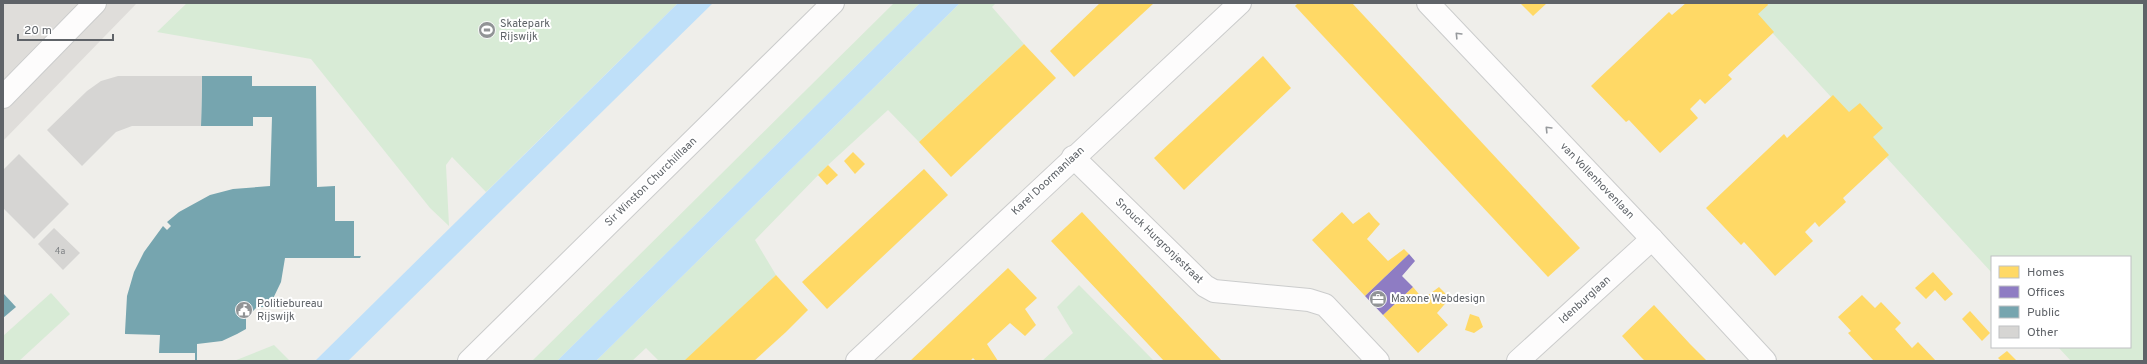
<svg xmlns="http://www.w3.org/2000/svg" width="2147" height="364" font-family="Overpass,sans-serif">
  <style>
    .industrial { fill: #dfddda }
    .green { fill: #d8ebd6 }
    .water { fill: #bfe0f9 }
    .homes { fill: #ffd966 }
    .offices { fill: #8e7cc3 }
    .public { fill: #76a5af }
    .building { fill: #d6d5d3 }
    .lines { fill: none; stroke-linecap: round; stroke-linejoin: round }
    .minor-casing { stroke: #cbcccc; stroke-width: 24 }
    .tertiary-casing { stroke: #cbcccc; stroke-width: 24 }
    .minor { stroke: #fdfcfc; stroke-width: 22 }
    .tertiary { stroke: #fdfcfc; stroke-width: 22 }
    .oneway { stroke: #96999c }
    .labels { text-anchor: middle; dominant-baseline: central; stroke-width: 4; stroke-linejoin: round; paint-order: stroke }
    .number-label { font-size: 9px; fill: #7e8184 }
    .poi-label { font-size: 11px; fill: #5f6368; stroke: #fff; text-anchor: start }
    .street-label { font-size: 11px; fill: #5f6368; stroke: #fff }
  </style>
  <rect width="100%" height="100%" fill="#efeeea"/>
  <!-- industrial -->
  <path class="industrial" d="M3,3h134l-134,138z"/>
  <!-- green -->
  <g class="green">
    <path d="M187,3h491l-192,189 -34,-35 -6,8 3,61 -19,-18 -119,-149 -154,-27z"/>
    <path d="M894,3h26l-363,358h-25z"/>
    <path d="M960,3h36l-4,4 32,37 -105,98 -31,-32 -60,55 -73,75 21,35 -91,86h-26l-13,-13 -14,13h-36z"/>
    <path d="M1745,3h399v358h-73l-13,-14h72v-90h-138v16z"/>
    <path d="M1079,285l75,76h-112l31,-28 -16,-26z"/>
    <path d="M51,293l19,21 -51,47h-16v-25z"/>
    <path d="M274,345l16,16h-56z"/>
  </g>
  <!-- water -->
  <g class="water">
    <path d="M678,3h35l-365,358h-33z"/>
    <path d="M920,3h40l-364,358h-39z"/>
  </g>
  <!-- homes -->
  <g class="homes">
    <path d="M1100,3h54l-80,74 -24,-26z"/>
    <path d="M1298,3h54l228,245 -32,29 -253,-271z"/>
    <path d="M1520,3h27l-14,13z"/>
    <path d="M1686,3h81l1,2 -10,9 16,18 -46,43 4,4 -27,25 -5,-5 -10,10 8,9 -38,35 -31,-33 -3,2 -35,-36 78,-74 3,3z"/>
    <path d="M1024,44l32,34 -105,99 -32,-35z"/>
    <path d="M1263,56l28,32 -107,102 -30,-32z"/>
    <path d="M1833,95l16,17 11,-9 23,25 -10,9 16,18 -46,43 3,4 -27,25 -4,-5 -10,10 8,9 -38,35 -31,-34 -3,3 -35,-37 78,-74 3,4z"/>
    <path d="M853,152l12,12 -10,10 -11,-13z"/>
    <path d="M828,165l10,10 -11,10 -9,-10z"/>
    <path d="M924,169l24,26 -121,114 -25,-27z"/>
    <path d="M1082,212l58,62 82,87h-58l-113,-120z"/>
    <path d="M1342,212l11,12 16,-12 5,6 6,6 -13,15 21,22 16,-12 5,5 -44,42 -53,-56z"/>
    <path d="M1008,268l29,30 -12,11 11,16 -11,11 -15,-13 -23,21 11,17h-22l-3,-3 -3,3h-60z"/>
    <path d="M1933,272l20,22 -8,7 -10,-11 -9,9 -11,-11z"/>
    <path d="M776,275l32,35 -22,22 -32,29h-70z"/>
    <path d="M1413,287l10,12 16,-12 11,11 -13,15 11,12 -30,28 -35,-38z"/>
    <path d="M1862,295l13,13 6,-6 20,21 -6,6 17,19 6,-6 18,19h-62l-26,-28 3,-2 -13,-14z"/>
    <path d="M1654,305l36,39 17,17h-62l-5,-5 -18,-20z"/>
    <path d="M1970,311l20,22 -8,8 -20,-22z"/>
    <path d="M1470,314l9,3 4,10 -9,6 -9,-3z"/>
    <path d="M2007,351l10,10h-16l-3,-3z"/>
  </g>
  <!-- offices -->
  <path class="offices" d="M1409,254l6,7 -13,15 11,11 -30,28 -18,-19z"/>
  <!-- public -->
  <g class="public">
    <path d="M202,76h50v10h64l1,101 18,-1v35h19v35h7l-1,2h-75l-4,24 -12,25h-12l-11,11v11l-9,5 -15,7 -25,3v16h-2v-7h-36l1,-18 -35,-1v-2l2,-36 7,-24 10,-20 19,-26 4,4 4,-4 -4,-4 12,-10 31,-17 23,-6 37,-3 2,-69h-19v9h-52z"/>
    <path d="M3,293l13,14 -13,11z"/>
  </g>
  <!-- building -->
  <g class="building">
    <path d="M118,76h84l-1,50h-69l-16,6 -34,34 -35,-36 40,-39 14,-10z"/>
    <path d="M19,154l50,50 -35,35 -31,-31v-38z"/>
    <path d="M54,228l26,25 -17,17 -25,-26z"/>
  </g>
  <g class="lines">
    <!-- minor casing -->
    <g class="minor-casing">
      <g id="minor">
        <path d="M1428,3l224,236 113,122"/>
        <path d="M3,97l92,-94"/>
        <path d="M1073,157l132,129 9,5 95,9 16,5 53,56"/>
        <path d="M857,361l383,-358"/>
        <path d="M1518,361l134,-122"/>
      </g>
    </g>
    <!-- tertiary casing -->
    <g class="tertiary-casing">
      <path id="tertiary" d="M469,361l364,-358"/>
    </g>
    <!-- minor -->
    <use href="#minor" class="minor"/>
    <!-- tertiary -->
    <use href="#tertiary" class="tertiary"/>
  </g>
  <!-- one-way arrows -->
  <defs><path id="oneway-chevron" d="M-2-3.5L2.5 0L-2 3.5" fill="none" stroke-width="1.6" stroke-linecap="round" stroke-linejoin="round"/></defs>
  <g class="oneway">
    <use href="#oneway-chevron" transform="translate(1458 35) rotate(-134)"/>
    <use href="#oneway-chevron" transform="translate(1548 129) rotate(-134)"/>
  </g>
  <!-- icons -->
  <defs>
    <g id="stadium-disc" transform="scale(0.9)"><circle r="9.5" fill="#919496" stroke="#fff"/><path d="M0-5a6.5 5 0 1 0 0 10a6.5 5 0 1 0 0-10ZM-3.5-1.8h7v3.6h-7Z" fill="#fff"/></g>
    <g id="office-disc" transform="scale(0.9)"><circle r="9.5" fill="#919496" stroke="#fff"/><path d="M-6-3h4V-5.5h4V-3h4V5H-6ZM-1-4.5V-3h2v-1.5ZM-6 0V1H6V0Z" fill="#fff"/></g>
    <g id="civic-disc" transform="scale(0.9)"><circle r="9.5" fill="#919496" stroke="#fff"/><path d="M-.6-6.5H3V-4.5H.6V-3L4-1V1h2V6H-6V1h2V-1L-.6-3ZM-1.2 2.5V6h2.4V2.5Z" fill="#fff"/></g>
  </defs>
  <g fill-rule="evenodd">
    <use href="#stadium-disc" x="487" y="30"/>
    <use href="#office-disc" x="1378" y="299"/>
    <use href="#civic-disc" x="244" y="310"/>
  </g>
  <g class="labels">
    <!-- number labels -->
    <g class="number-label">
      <text x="60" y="251">4a</text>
    </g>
    <!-- poi labels -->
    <g class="poi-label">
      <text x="500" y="24">Skatepark<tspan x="500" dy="13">Rijswijk</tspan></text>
      <text x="1391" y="299">Maxone Webdesign</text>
      <text x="257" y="304">Politiebureau<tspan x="257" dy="13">Rijswijk</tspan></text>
    </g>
    <!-- street labels -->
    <g class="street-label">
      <text transform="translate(1048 181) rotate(-43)">Karel Doormanlaan</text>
      <text transform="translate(1597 181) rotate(46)">van Vollenhovenlaan</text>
      <text transform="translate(651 182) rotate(-44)">Sir Winston Churchilllaan</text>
      <text transform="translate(1159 241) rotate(44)">Snouck Hurgronjestraat</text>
      <text transform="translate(1585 300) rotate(-42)">Idenburglaan</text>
    </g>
  </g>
  <!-- border -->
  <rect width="2147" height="364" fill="none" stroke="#5f6368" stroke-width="8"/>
  <!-- legend -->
  <rect x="1991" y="256" width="140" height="92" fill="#ffffff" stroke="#bfc1c3"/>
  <rect x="1999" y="266" width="20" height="12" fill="#ffd966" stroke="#bfc1c3"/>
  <text x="2027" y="276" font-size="12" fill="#5f6368">Homes</text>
  <rect x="1999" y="286" width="20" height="12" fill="#8e7cc3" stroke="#bfc1c3"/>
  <text x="2027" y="296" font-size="12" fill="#5f6368">Offices</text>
  <rect x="1999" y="306" width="20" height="12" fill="#76a5af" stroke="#bfc1c3"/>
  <text x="2027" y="316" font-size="12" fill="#5f6368">Public</text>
  <rect x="1999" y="326" width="20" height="12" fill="#d6d5d3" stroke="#bfc1c3"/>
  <text x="2027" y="336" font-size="12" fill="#5f6368">Other</text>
  <!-- scale -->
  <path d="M18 34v6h95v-6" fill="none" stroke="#5f6368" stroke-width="2"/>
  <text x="24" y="34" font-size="12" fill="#5f6368" stroke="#ffffff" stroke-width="3" paint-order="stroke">20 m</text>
</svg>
